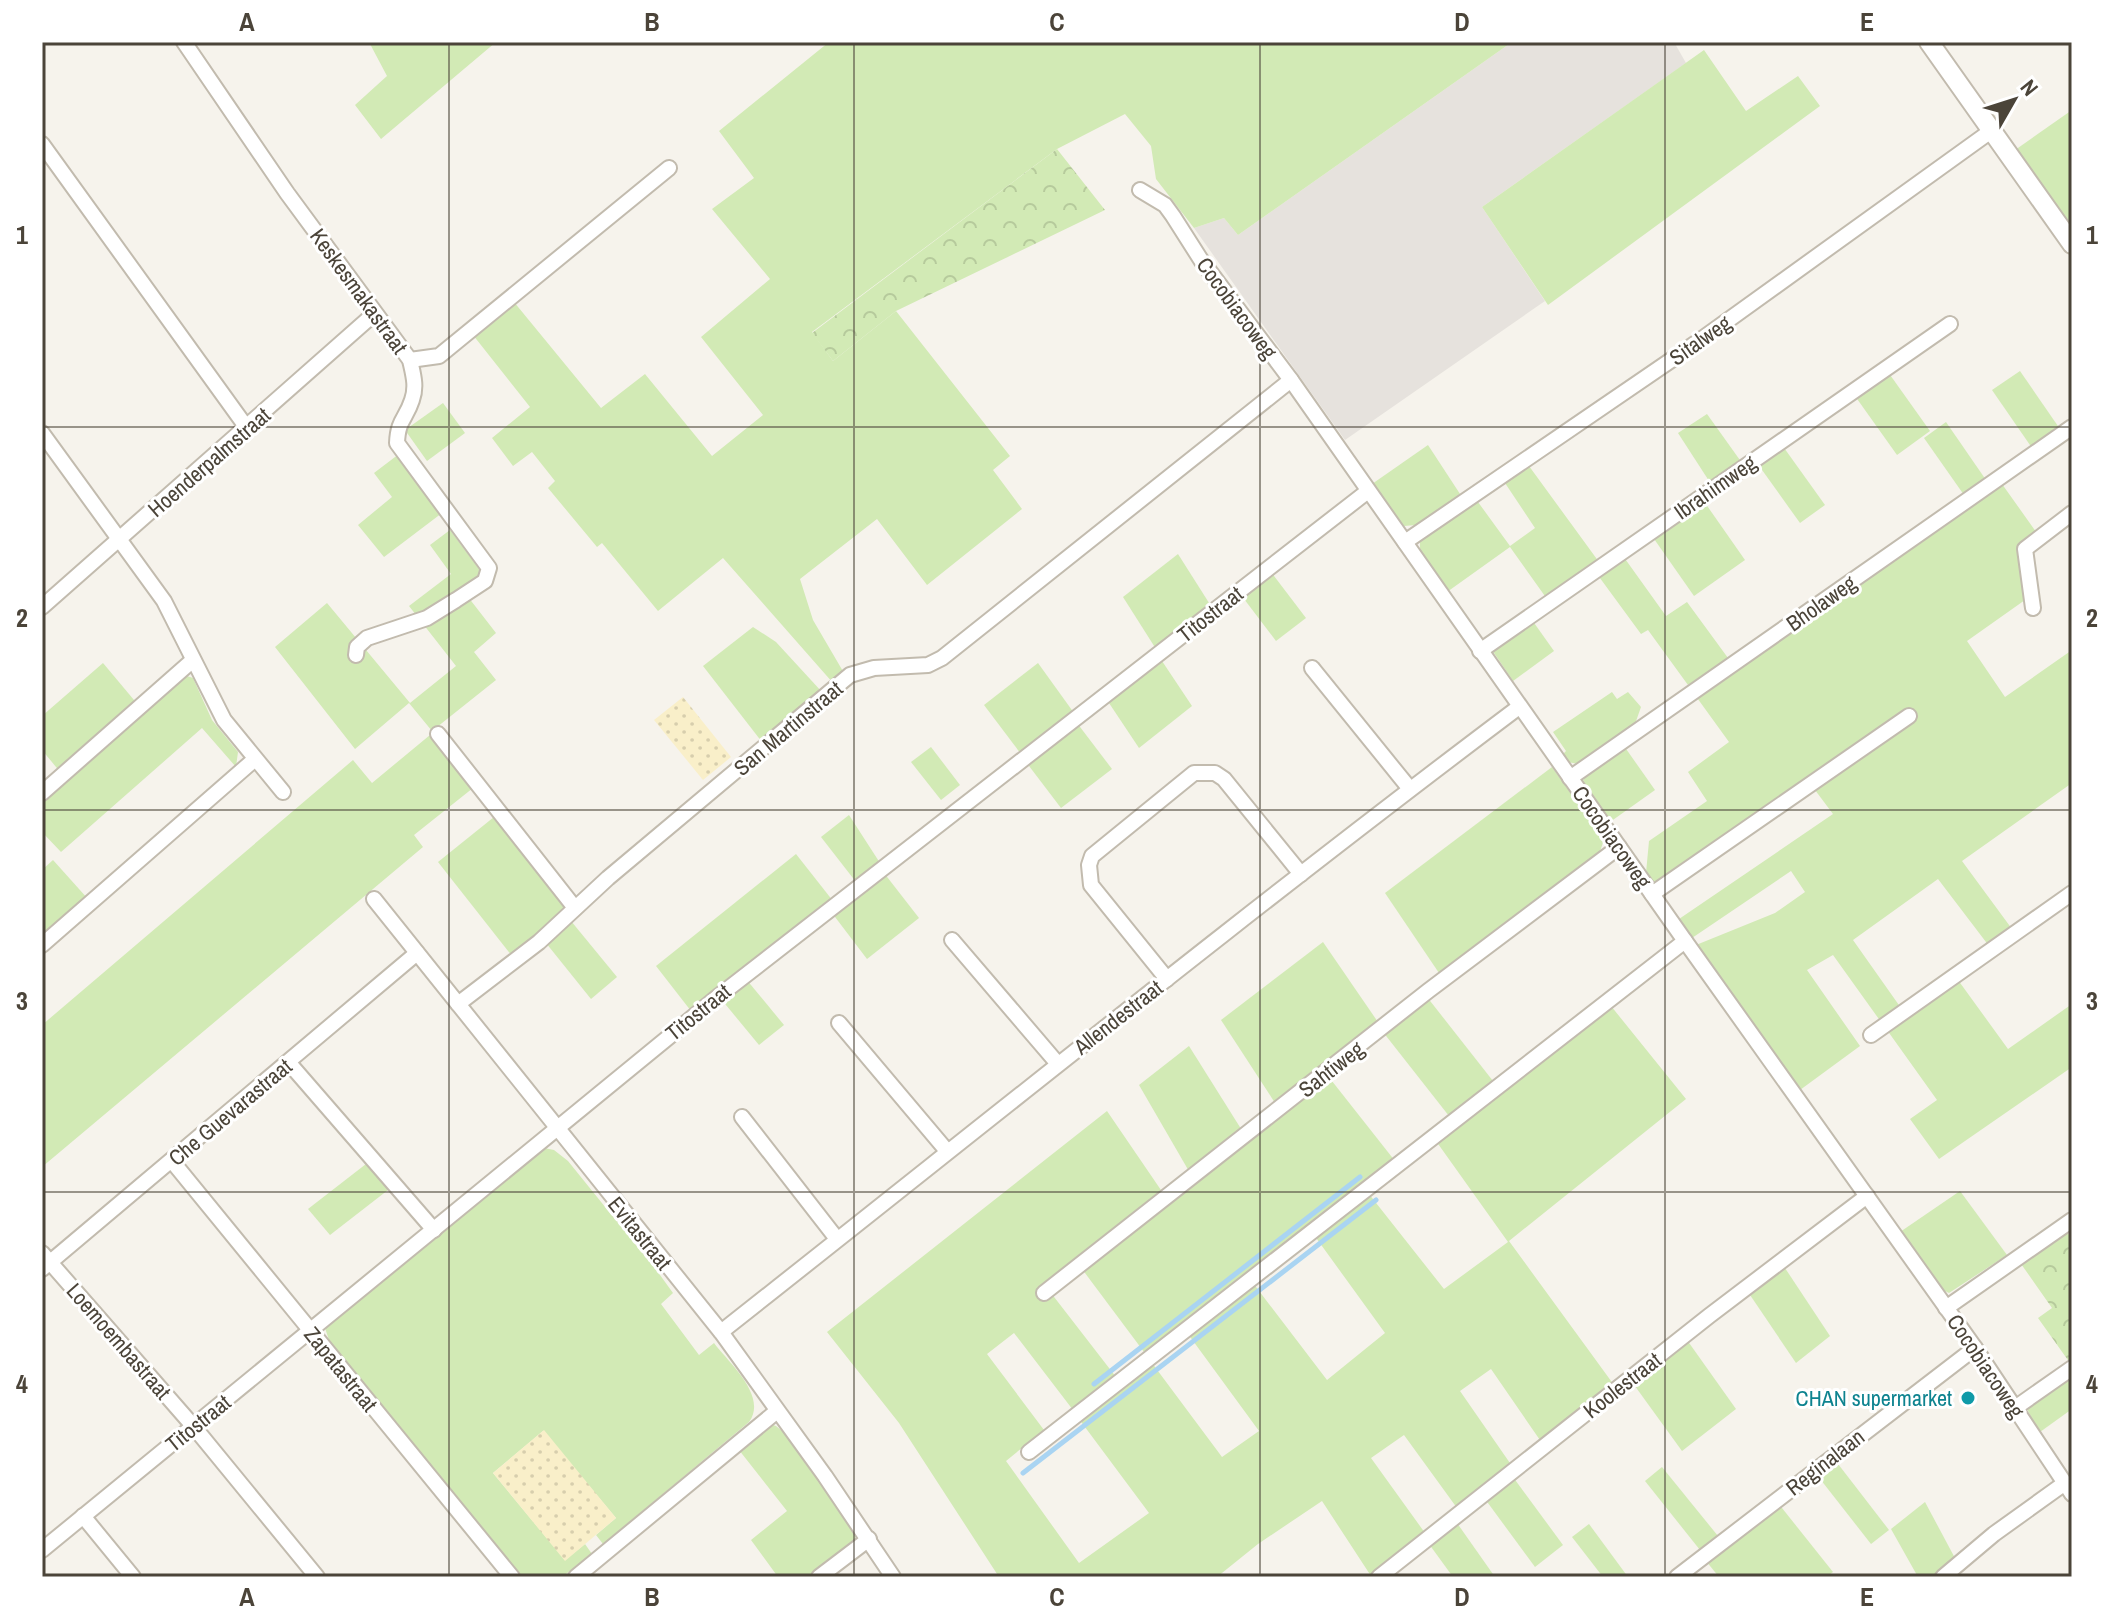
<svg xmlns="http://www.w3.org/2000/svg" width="2114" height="1619" font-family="'Archivo Narrow',sans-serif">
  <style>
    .industrial { fill: #e6e2dd }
    .grass { fill: #d2eab5 }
    .forest { fill: url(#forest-crowns) }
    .sand { fill: url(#sand-dots) }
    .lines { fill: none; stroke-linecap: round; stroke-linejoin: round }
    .stream { stroke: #a9d4f2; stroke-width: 5 }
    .minor-casing { stroke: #c2bbae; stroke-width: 18 }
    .tertiary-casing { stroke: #c2bbae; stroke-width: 22 }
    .minor { stroke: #fff; stroke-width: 14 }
    .tertiary { stroke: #fff; stroke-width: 18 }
    .grid { fill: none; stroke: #4b4439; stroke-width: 2; stroke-opacity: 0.55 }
    .culture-dot { fill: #0f9aa8; stroke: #fff; stroke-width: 3 }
    .labels { text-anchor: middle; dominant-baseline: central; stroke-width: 6; stroke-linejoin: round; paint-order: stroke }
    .street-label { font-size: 22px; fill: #4b4439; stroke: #fff }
    .culture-label { font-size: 22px; fill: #0d838f; stroke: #fff; text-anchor: end }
    .neatline { fill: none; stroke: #4b4439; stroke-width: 3 }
    .grid-label { font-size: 26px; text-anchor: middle; font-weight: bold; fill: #4b4439 }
  </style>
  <defs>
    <pattern id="forest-crowns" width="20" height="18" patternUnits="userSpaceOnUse" patternTransform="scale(2)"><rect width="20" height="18" fill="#d2eab5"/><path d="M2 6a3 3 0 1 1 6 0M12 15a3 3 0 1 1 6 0" fill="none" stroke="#b6ca9c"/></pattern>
    <pattern id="sand-dots" width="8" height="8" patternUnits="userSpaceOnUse" patternTransform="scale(2)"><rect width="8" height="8" fill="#f9efc9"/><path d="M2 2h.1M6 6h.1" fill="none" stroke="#d7cead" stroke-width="1.8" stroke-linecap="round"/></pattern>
  </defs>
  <rect width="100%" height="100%" fill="#f6f3ec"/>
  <!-- industrial -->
  <path class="industrial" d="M1512,42h162l12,21 -204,144 63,94 -200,139 -151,-212 30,-10 14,17z"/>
  <!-- grass -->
  <g class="grass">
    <path d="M369,42h127l-115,97 -26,-34 32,-29z"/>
    <path d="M829,42h683l-274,193 -14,-17 -30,10 -38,-49 -5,-33 -26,-32 -68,35 -245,183 21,29 63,-50 114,145 -17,14 29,39 -95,76 -50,-66 -77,60 13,41 31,53 -11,10 -110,-125 -65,53 -56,-68 -5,4 -49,-59 7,-7 -23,-29 -19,14 -21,-28 38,-31 -57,-72 41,-33 87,106 44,-34 67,82 51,-41 -62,-78 69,-58 -58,-70 42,-31 -35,-47z"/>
    <path d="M1704,50l42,61 52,-35 22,30 -272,199 -66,-98z"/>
    <path d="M2072,110v118l-57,-78z"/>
    <path d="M2020,371l40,58 -28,19 -40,-58z"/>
    <path d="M1888,372l42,59 -33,24 -42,-59z"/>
    <path d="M443,403l22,30 -38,28 -22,-31z"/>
    <path d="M1707,414l35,49 -31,21 -33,-51z"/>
    <path d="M1946,422l40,58 -22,15 -40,-57z"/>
    <path d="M1428,445l34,52 -46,28 -12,1 -32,-42z"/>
    <path d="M1782,445l43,60 -25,18 -43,-60z"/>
    <path d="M399,454l43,59 -58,44 -26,-32 34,-28 -18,-24z"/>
    <path d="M1529,466l70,96 -52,37 -37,-52 -63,45 -27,-40v-11l58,-39 32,44 25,-18 -30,-45z"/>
    <path d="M2002,484l37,52 -17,12 3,52 -58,41 38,56 67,-47v133l-110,78 50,68 -23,17 -51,-67 -85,61 48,68 -20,14 -48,-67 -26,15 53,76 -60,44 -104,-145 79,-32 30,-21 -14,-21 -99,67 -13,-19 154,-105 -18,-24 -146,98 -11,2 -12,-17 3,-32 58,-40 -19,-29 41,-30 -34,-47z"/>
    <path d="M1703,500l42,60 -51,36 -42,-60z"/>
    <path d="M450,530l35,47 -20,16 31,40 -22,19 22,28 -64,51 -23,-28 -54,46 -80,-102 52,-44 83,100 46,-37 -47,-60 42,-32 -21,-29z"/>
    <path d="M1178,554l33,52 -55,43 -33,-52z"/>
    <path d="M1623,556l43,60 21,-14 41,56 -40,27 -40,-55 -7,4 -44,-60z"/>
    <path d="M1271,572l35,46 -30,23 -35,-46z"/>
    <path d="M1532,620l22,31 -41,30 -21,-31z"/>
    <path d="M753,627l23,15 46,50 -60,50 -59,-76z"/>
    <path d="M1160,658l32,48 -53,42 -32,-48z"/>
    <path d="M103,663l36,43 -78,67 -19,-23v-34z"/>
    <path d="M1038,663l36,50 -53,41 -37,-49z"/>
    <path d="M187,676l6,2 19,42 26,32 -2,15 -34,-39 -141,124 -19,-20v-29z"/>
    <path d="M1612,692l5,7 11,-7 13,15 -6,17 -57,40 -10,-2 -5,-8 3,-3 -13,-19z"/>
    <path d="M1077,723l35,46 -51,39 -35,-46z"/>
    <path d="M430,735l43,53 -59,47 9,12 -381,320v-142l311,-265 19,23z"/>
    <path d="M1624,746l31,44 -45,32 -27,-41 4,-7z"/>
    <path d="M931,747l29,38 -19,15 -30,-38z"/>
    <path d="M1552,767l52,73 -5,14 -158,122 -56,-83z"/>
    <path d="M849,815l31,48 -24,19 -35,-45z"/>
    <path d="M494,817l70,86 -2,9 -50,44 -74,-94z"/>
    <path d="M796,854l37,47 -142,110 -35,-45z"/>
    <path d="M53,860l35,39 -46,39v-68z"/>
    <path d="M884,873l35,45 -52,41 -35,-46z"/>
    <path d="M571,921l46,56 -26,22 -45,-56z"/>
    <path d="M1323,942l57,83 -103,81 -56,-86z"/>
    <path d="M746,979l38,46 -25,20 -38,-46z"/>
    <path d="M1958,980l50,69 64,-45v63l-133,92 -29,-40 27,-19 -50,-70z"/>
    <path d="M1427,997l66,84 -44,35 -66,-84z"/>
    <path d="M1611,1006l75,93 -177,142 105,144 -72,58 -51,-74 -31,22 52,75 -55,42 -53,-73 -33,23 54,75 -54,43 -49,-75 -64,43 -41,33h-218l-100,-154 -72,-91 280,-221 56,82 -112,100 65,84 -43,33 -59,-77 -27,21 57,76 -38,31 73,102 70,-50 -70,-94 73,-56 70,94 37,-26 -71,-97 65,-51 74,97 58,-47 -71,-98 55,-41 75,95 64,-47 -72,-101z"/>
    <path d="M1189,1046l54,86 -53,41 -51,-88z"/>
    <path d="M1328,1076l67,85 -248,195 -65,-87z"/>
    <path d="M544,1148l10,2 14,11 92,114 13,18 -12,11 38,51 15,-12c15,20 54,53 35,79l-146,122 -7,-9 20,-17 -73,-87 -50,42 72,87 20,-16 7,10 -30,23h-42l-190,-234 -5,-15 3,-8z"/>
    <path d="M366,1164l22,26 -58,45 -22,-26z"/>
    <path d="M1960,1191l47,64 -58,38 -8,-4 -41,-57z"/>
    <path d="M1783,1265l47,71 -34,27 -48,-71z"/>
    <path d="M1687,1340l49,69 -54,42 -50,-69z"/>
    <path d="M2068,1375l4,5v29l-32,23 -2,-1 -11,-22z"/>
    <path d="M770,1424l6,2 11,9 70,98 -5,13 -40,31h-34l-27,-37 36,-29 -48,-61z"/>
    <path d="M1835,1460l54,70 -18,14 -54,-69z"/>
    <path d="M1662,1467l56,69 -18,14 -55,-69z"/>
    <path d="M1513,1477l50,68 -28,22 -50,-68z"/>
    <path d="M1925,1502l31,58 -21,17h-17l-27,-48z"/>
    <path d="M1778,1503l55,69 -7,5h-107l-13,-16z"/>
    <path d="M1457,1523l38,54h-42l-24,-33z"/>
    <path d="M1589,1524l39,53h-25l-31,-40z"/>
  </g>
  <!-- forest -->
  <g class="forest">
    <path d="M1057,149l48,61 -209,101 -63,50 -21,-28z"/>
    <path d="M2065,1229l7,10 -2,124 -32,-45 14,-10 -33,-47z"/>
  </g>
  <!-- sand -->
  <g class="sand">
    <path d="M683,697l48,60 -28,23 -49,-60z"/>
    <path d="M544,1430l72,88 -51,43 -72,-88z"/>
  </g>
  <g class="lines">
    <!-- stream -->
    <g class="stream">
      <path d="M1094,1384l266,-207"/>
      <path d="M1023,1473l353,-273"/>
    </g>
    <!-- minor casing -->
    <g class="minor-casing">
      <g id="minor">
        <path d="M184,42l103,151 123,167c3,14 7,26 2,40 -6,19 -14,19 -15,43l92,125 -4,13 -29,19 -29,18 -60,20 -10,9 -1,8"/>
        <path d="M42,144l205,284"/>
        <path d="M1140,190l25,15 8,11 28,44 90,120 394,561 290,407 97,146"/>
        <path d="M410,360l29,-4 230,-188"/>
        <path d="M42,433l122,168 60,119 59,72"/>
        <path d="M1405,542l297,-203 289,-208"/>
        <path d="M42,607l332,-293"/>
        <path d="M2033,608l-8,-59 47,-36"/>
        <path d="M1480,651l470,-327"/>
        <path d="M1312,668l98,121"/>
        <path d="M438,734l137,174"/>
        <path d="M1570,778l502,-351"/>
        <path d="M42,793l151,-133"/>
        <path d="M1652,894l257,-178"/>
        <path d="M374,899l347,433 104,144 68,101"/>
        <path d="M952,940l106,124"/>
        <path d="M42,945l213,-186"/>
        <path d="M1167,979l-76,-94 -2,-20 3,-9 102,-83h21l9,6 77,95"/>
        <path d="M458,1004l81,-62 69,-64 242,-203 24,-7 54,-3 14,-7 349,-278"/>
        <path d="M839,1023l108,128"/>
        <path d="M1871,1035l201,-142"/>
        <path d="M289,1063l145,167"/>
        <path d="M742,1117l95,122"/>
        <path d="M172,1161l340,416"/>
        <path d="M42,1253l152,174 123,150"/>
        <path d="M42,1269l375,-316"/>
        <path d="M1044,1293l384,-302 191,-144"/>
        <path d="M1946,1308l126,-88"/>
        <path d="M721,1332c265,-209 528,-422 798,-625"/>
        <path d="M2015,1408l57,-40"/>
        <path d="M1029,1452l656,-511"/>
        <path d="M83,1516l50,61"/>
        <path d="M42,1550l678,-555 648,-504"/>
        <path d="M576,1577l201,-166"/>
        <path d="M819,1577l50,-38"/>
        <path d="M1379,1577l330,-261 158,-120"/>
        <path d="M1677,1577l298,-229"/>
        <path d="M1943,1577l51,-43 71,-51"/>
      </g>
    </g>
    <!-- tertiary casing -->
    <g class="tertiary-casing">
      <path id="tertiary" d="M1929,42l143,202"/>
    </g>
    <!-- minor -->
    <use href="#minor" class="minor"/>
    <!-- tertiary -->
    <use href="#tertiary" class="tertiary"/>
  </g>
  <!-- grid -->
  <path class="grid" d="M449,42v1535M854,42v1535M1260,42v1535M1665,42v1535M42,427h2030M42,810h2030M42,1192h2030"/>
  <!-- markers -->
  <circle class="culture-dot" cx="1968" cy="1398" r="8"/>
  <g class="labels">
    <!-- street labels -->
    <g class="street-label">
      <text transform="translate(359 291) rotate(54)">Keskesmakastraat</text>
      <text transform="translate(1237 308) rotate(54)">Cocobiacoweg</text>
      <text transform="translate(1700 340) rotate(-35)">Sitalweg</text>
      <text transform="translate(209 462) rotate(-41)">Hoenderpalmstraat</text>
      <text transform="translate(1715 487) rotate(-35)">Ibrahimweg</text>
      <text transform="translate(1821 603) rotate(-35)">Bholaweg</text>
      <text transform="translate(1210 614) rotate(-38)">Titostraat</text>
      <text transform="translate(788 728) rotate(-40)">San Martinstraat</text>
      <text transform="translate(1612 837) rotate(55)">Cocobiacoweg</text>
      <text transform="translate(698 1012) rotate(-39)">Titostraat</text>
      <text transform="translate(1118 1017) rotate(-38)">Allendestraat</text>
      <text transform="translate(1331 1069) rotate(-38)">Sahtiweg</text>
      <text transform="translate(230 1112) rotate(-40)">Che Guevarastraat</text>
      <text transform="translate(640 1233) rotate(51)">Evitastraat</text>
      <text transform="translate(119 1341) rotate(49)">Loemoembastraat</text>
      <text transform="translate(1986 1366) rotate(56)">Cocobiacoweg</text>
      <text transform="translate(341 1369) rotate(51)">Zapatastraat</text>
      <text transform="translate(1622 1385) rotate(-38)">Koolestraat</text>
      <text transform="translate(198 1423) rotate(-39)">Titostraat</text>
      <text transform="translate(1825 1462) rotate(-38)">Reginalaan</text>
    </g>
    <!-- culture labels -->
    <g class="culture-label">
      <text x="1952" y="1398">CHAN supermarket</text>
    </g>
  </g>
  <!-- border -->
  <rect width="2114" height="1619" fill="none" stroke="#ffffff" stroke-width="88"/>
  <!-- north arrow -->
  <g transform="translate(2014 100) rotate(51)" stroke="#ffffff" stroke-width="6" paint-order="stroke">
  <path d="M0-6L14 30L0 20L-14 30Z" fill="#4b4439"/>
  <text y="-12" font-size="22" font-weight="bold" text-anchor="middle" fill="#4b4439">N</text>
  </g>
  <rect x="44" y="44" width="2026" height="1531" class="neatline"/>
  <g class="grid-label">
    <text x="247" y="31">A</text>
    <text x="652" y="31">B</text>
    <text x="1057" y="31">C</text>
    <text x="1462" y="31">D</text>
    <text x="1867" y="31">E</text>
    <text x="22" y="244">1</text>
    <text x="2092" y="244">1</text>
    <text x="22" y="627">2</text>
    <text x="2092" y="627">2</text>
    <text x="22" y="1010">3</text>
    <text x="2092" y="1010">3</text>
    <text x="22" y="1393">4</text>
    <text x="2092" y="1393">4</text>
    <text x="247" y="1606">A</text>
    <text x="652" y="1606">B</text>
    <text x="1057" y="1606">C</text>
    <text x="1462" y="1606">D</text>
    <text x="1867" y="1606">E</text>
  </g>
</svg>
